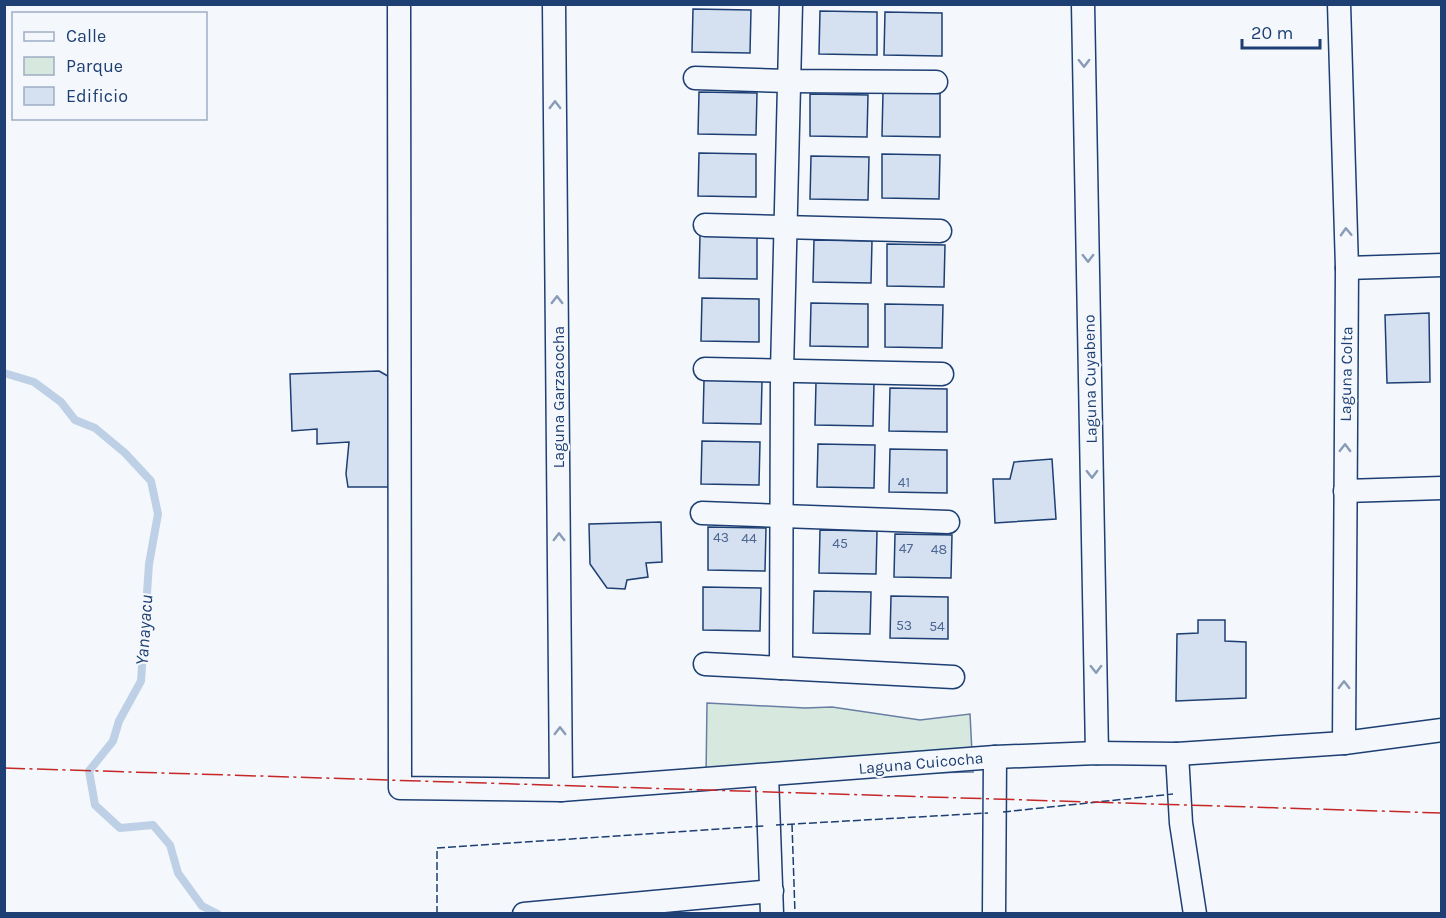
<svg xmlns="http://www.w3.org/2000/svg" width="1446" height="918" font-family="Karla,sans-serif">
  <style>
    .green { fill: #d7e8df; stroke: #687fa3; stroke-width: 1.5 }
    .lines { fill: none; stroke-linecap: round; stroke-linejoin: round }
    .stream { stroke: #bed0e5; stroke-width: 8 }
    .building { fill: #d5e0f0; stroke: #1d3f73; stroke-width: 1.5 }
    .street-casing { stroke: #1d3f73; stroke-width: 25 }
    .street { stroke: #f4f7fb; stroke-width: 22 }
    .fence { stroke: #1d3f73; stroke-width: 1.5; stroke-dasharray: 8 3; stroke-linecap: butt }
    .power { stroke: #c62828; stroke-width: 1.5; stroke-dasharray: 21 4.5 3 4.5; stroke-linecap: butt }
    .oneway { stroke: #889bb7 }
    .labels { text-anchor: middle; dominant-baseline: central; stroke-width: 4.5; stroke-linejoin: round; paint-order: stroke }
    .number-label { font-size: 14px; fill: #4b6792 }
    .street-label { font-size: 16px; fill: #1d3f73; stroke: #f4f7fb }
    .water-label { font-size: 18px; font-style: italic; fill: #1d3f73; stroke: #f4f7fb }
  </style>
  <rect width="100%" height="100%" fill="#f4f7fb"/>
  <!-- green -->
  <path class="green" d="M707,703l98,5 27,-1 88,13 50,-6 3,58 -267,5z"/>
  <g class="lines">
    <!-- stream -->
    <path class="stream" d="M4,373l30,9 27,20 14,18 20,8 30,25 26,28 7,33 -9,50 -8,117 -22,40 -6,20 -24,30 6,34 25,23 33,-3 17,20 8,28 24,33 16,8"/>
  </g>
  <!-- building -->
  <g class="building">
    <path d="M693,9l58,1 -1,43 -58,-1z"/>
    <path d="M820,11l57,1v43l-58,-1z"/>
    <path d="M885,12l57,1v43l-58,-1z"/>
    <path d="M699,92l58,1 -1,42 -58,-1z"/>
    <path d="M883,92l57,1v44l-58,-1z"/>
    <path d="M810,94l58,1 -1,42 -57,-1z"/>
    <path d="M699,153l57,1v43l-58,-1z"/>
    <path d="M882,154l58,1 -1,44 -57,-1z"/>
    <path d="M811,156l58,1 -1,43 -58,-1z"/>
    <path d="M700,235l57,1v43l-58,-1z"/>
    <path d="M814,240l58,1 -1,42 -58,-1z"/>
    <path d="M887,244l58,1 -1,42 -57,-1z"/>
    <path d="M702,298l57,1v43l-58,-1z"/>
    <path d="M811,303l57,1v43l-58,-1z"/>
    <path d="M885,304l58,1 -1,43 -57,-1z"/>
    <path d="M1429,313l1,69 -43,1 -2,-68z"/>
    <path d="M379,371l14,8 -1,108h-44l-2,-13 3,-32 -32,2v-15l-25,2 -2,-57z"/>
    <path d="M704,380l58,1 -1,43 -58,-1z"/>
    <path d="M816,382l58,1 -1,43 -58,-1z"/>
    <path d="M890,388l57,1v43l-58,-1z"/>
    <path d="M702,441l58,1 -1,43 -58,-1z"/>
    <path d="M818,444l57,1 -1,43 -57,-1z"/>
    <path d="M890,449l57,1v43l-58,-1z"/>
    <path d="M1052,459l4,60 -61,4 -2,-44h17l4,-17z"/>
    <path d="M661,522l1,40 -16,1 2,14 -21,3 -2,9 -18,-1 -17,-24 -1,-40z"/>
    <path d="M708,527l58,1 -1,43 -57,-1z"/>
    <path d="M820,530l57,1 -1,43 -57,-1z"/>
    <path d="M895,534l57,1 -1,43 -57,-1z"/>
    <path d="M703,587l58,1 -1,43 -57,-1z"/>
    <path d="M814,591l57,1 -1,42 -57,-1z"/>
    <path d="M891,596l57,1v42l-58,-1z"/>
    <path d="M1198,620h27v21l21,1v56l-70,3 1,-67 21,-1z"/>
  </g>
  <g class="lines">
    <!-- street casing -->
    <g class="street-casing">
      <g id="street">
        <path d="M399,4l1,784 161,2 434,-33 102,-4 80,1 167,-11 98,-13"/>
        <path d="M554,4l7,786"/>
        <path d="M1083,4l14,749"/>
        <path d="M1339,4l8,264 -3,475"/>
        <path d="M695,78l93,3 148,1"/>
        <path d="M705,225l235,6"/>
        <path d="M1347,268l95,-3"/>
        <path d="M705,369l237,5"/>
        <path d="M1345,491l97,-3"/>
        <path d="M702,513l246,9"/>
        <path d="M705,664l248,13"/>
        <path d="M781,668l1,-297 9,-367"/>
        <path d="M1177,754l4,69 14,91"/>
        <path d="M767,775l5,139"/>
        <path d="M524,914l248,-23"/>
        <path d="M994,914l1,-157"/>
      </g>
    </g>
    <!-- street -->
    <use href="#street" class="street"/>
    <!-- fence -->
    <g class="fence">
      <path d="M1003,812l170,-18"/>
      <path d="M792,824l3,90"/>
      <path d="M776,825l212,-12"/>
      <path d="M437,914v-66l327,-22"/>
    </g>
    <!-- power -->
    <path class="power" d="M4,768l1438,45"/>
  </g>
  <!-- one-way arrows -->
  <defs><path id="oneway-chevron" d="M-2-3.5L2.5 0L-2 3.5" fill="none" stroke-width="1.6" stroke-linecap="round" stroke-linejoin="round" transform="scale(1.5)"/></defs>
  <g class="oneway">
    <use href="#oneway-chevron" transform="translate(1084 63) rotate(89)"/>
    <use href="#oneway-chevron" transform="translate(555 105) rotate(-90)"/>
    <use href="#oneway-chevron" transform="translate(1346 232) rotate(-92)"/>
    <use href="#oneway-chevron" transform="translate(1088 258) rotate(89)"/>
    <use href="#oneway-chevron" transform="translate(557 300) rotate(-90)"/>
    <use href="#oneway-chevron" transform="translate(1345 448) rotate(-89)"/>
    <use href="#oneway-chevron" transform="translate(1092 474) rotate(89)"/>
    <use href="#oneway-chevron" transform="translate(559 537) rotate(-90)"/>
    <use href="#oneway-chevron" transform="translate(1096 669) rotate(89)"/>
    <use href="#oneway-chevron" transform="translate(1344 685) rotate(-90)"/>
    <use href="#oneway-chevron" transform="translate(560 731) rotate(-90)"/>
  </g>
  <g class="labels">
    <!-- number labels -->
    <g class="number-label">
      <text x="904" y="482">41</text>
      <text x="721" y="537">43</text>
      <text x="749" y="538">44</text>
      <text x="840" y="543">45</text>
      <text x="906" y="548">47</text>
      <text x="939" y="549">48</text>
      <text x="904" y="625">53</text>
      <text x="937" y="626">54</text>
    </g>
    <!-- street labels -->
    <g class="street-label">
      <text transform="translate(1346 374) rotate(-89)">Laguna Colta</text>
      <text transform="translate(1090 379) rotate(-91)">Laguna Cuyabeno</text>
      <text transform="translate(558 397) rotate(-90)">Laguna Garzacocha</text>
      <text transform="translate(921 763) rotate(-5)">Laguna Cuicocha</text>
    </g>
    <!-- water labels -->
    <g class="water-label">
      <text transform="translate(144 630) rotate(-86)">Yanayacu</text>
    </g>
  </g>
  <!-- border -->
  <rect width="1446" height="918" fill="none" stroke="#1d3f73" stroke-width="12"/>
  <!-- legend -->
  <rect x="12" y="12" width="195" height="108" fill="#f4f7fb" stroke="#9eadc5" stroke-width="1.5"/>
  <rect x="24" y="32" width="30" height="9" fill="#f4f7fb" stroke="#9eadc5" stroke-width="1.5"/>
  <text x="66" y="42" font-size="18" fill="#1d3f73">Calle</text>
  <rect x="24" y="57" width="30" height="18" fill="#d7e8df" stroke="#9eadc5" stroke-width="1.5"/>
  <text x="66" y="72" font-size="18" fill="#1d3f73">Parque</text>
  <rect x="24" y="87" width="30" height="18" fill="#d5e0f0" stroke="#9eadc5" stroke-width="1.5"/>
  <text x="66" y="102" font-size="18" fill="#1d3f73">Edificio</text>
  <!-- scale -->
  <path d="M1242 39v9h78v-9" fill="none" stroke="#1d3f73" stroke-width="3"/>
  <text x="1251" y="39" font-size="18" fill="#1d3f73" stroke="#f4f7fb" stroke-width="4.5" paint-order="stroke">20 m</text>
</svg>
